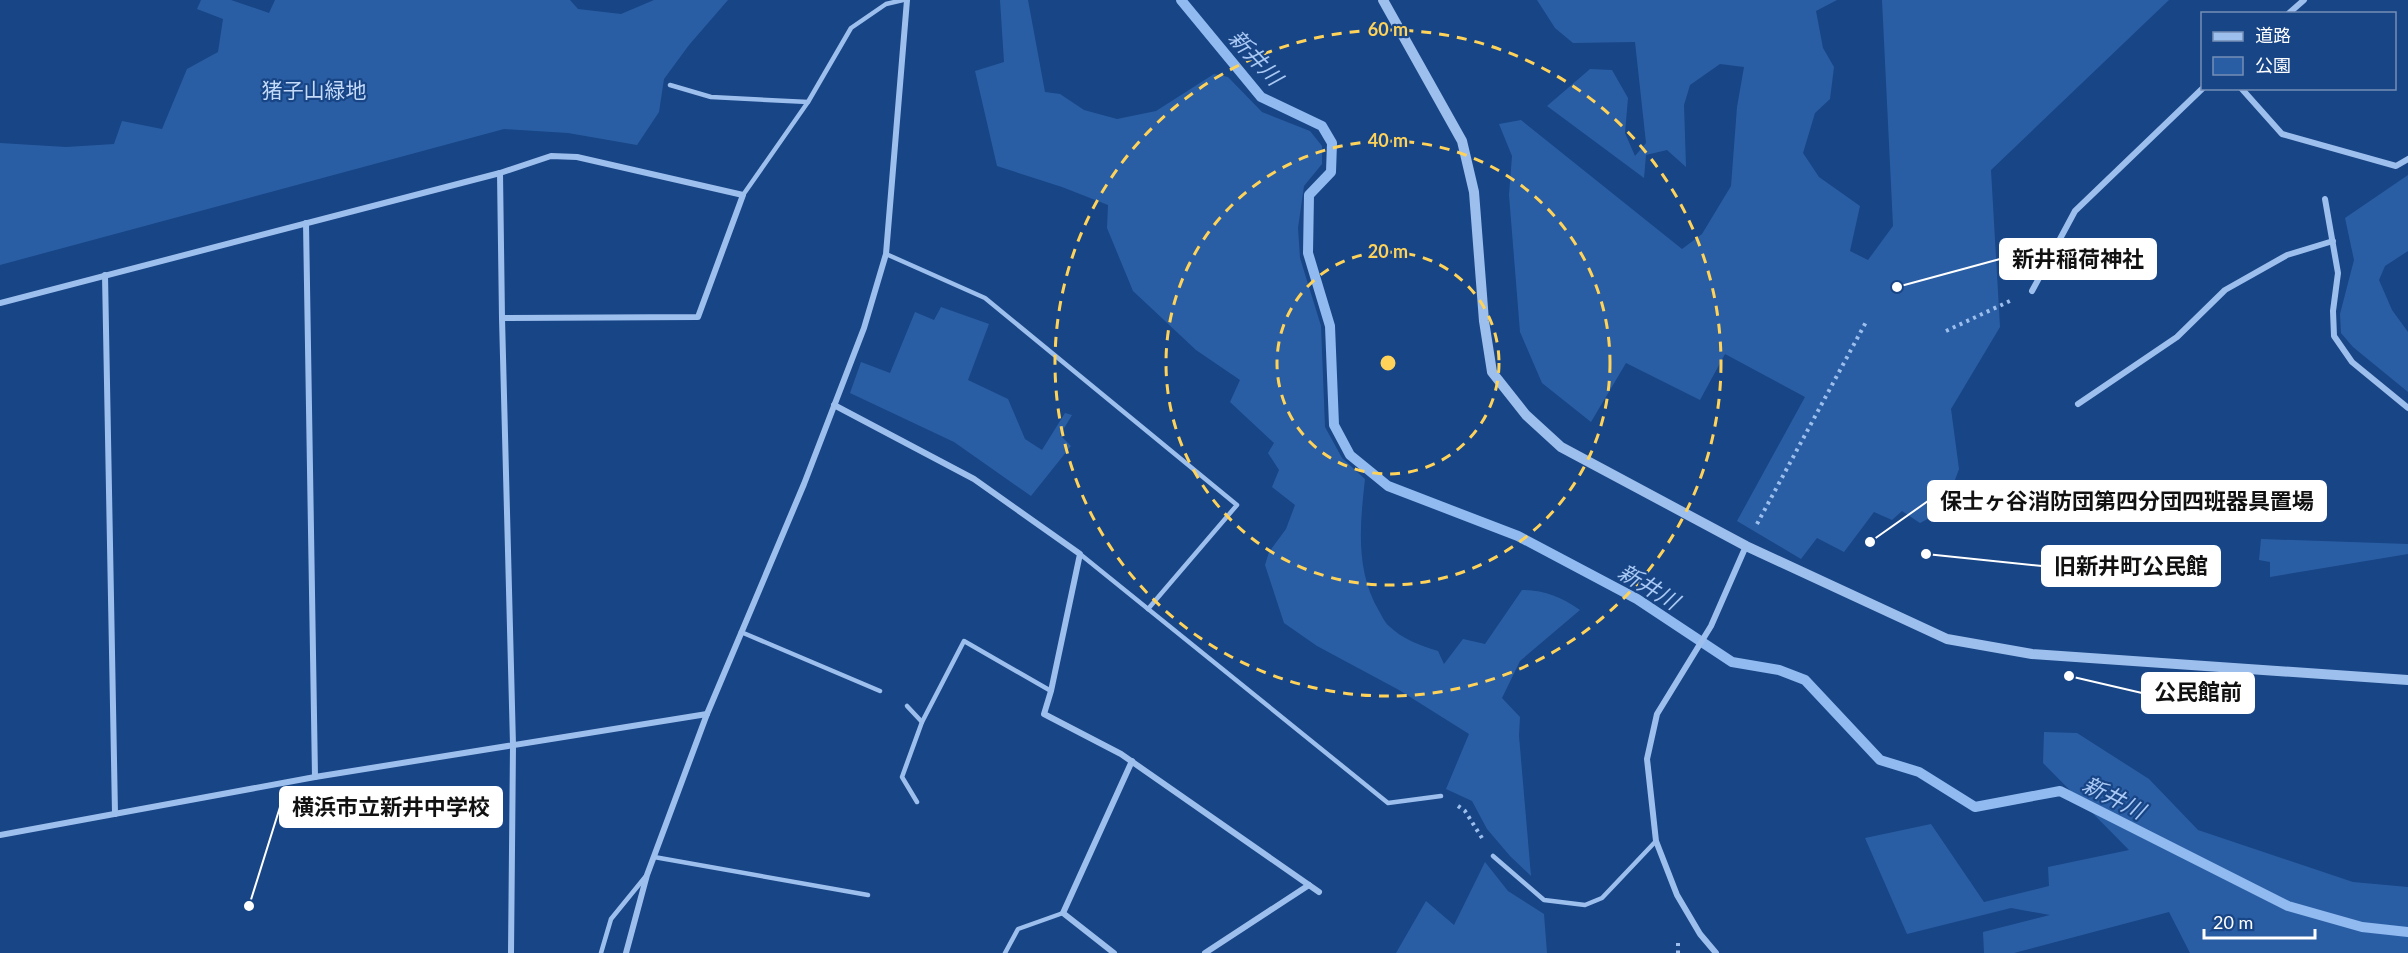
<svg xmlns="http://www.w3.org/2000/svg" width="2408" height="953" font-family="Lato,'Noto Sans JP',sans-serif">
  <style>
    .green { fill: #2a5ea4 }
    .lines { fill: none; stroke-linecap: round; stroke-linejoin: round }
    .stream { stroke: #90baf0; stroke-width: 10 }
    .path { stroke: #9dbfed; stroke-width: 4; stroke-dasharray: 3 4.5; stroke-linecap: butt }
    .service { stroke: #9dbfed; stroke-width: 4.5 }
    .minor { stroke: #9dbfed; stroke-width: 6 }
    .tertiary { stroke: #9dbfed; stroke-width: 10 }
    .ring { fill: none; stroke: #ffd359; stroke-width: 3; stroke-dasharray: 10 8 }
    .labels { text-anchor: middle; dominant-baseline: central; stroke-width: 4.5; stroke-linejoin: round; paint-order: stroke }
    .park-label { font-size: 21px; fill: #c3daf9; stroke: #184586 }
    .water-label { font-size: 22px; font-style: italic; fill: #a9c9f4; stroke: #184586 }
    .centre { fill: #ffd359; stroke: #184586; stroke-width: 3 }
    .ring-label { font-size: 18px; text-anchor: middle; font-weight: bold; fill: #ffd359; stroke: #184586; stroke-width: 4.5; stroke-linejoin: round; paint-order: stroke }
    .leader { fill: none; stroke: #fff; stroke-width: 2 }
    .callout-dot { fill: #fff; stroke: #184586; stroke-width: 2 }
    .callout { fill: #fff; stroke: #fff; stroke-width: 2 }
    .callout-label { font-size: 22px; text-anchor: middle; font-weight: bold; fill: #111 }
  </style>
  <rect width="100%" height="100%" fill="#184586"/>
  <!-- green -->
  <g class="green">
    <path d="M201,0h30l38,13 6,-13h295l8,9 43,5 33,-14h74l-39,45 -25,34 -5,33 -22,33 -69,-12 -64,-4 -504,136v-122l66,4 48,-3 8,-23 40,8 25,-60 31,-17 5,-33 -26,-10z"/>
    <path d="M1000,0h28l17,92 15,2 24,16 33,9 39,-8 58,-37 14,3 34,35 48,19 12,15v18l-18,22 -6,42 2,30 21,68 4,101 17,31 23,21c-5,45 -10,91 14,132 3,5 6,12 10,15 13,13 32,20 49,25l6,13 19,-25 22,5 37,-54c23,0 39,7 58,20l-60,51 -18,37 18,19 -1,19 12,140 -21,-20 -23,-27 -15,-28 -26,-12 23,-55 -70,-44 -82,-44 -33,-23 -19,-58 4,-13 17,-23 9,-24 -23,-18 7,-17 -11,-17 6,-10 -44,-41 10,-22 -44,-30 -63,-59 -26,-63 1,-23 -46,-18 -65,-21 -22,-95 29,-9z"/>
    <path d="M1537,0h300l-21,11 7,37 11,19 -4,32 -15,14 -12,40 16,24 41,29 -10,45 18,9 25,-34 -11,-226h287l-178,170 9,157 -49,82 8,60 -15,41 -24,13 -18,-12 -10,9 -18,-8 -30,40 -27,-14 -16,21 -64,-38 68,-124 -80,-43 -25,46 -74,-37 -35,59 -49,-39 -22,-51 -11,-137 3,-39 -13,-32 22,-4 161,129 20,-15 29,-48 6,-79 7,-40 -24,-3 -30,21 -6,20 2,62 -19,-17 -21,5 -2,23 -97,-72 43,-37 22,1 16,28 -3,35 10,23 11,-13 -11,-101 -62,1 -18,-15z"/>
    <path d="M2408,175v76l-23,15 -6,14 13,30 16,22v60l-55,-45 -12,-14 -1,-19 14,-54 -9,-42z"/>
    <path d="M941,307l48,17 -21,56 40,19 17,40 17,11 23,-37 7,2 -12,20 11,11 -40,50 -77,-54 -104,-49 11,-31 29,11 25,-61 19,8z"/>
    <path d="M2261,539l147,5v10l-138,23v-15l-11,-2z"/>
    <path d="M2044,732l33,1 72,46 49,51 155,52 55,5v66h-218l-21,-41 -155,41h-30l-1,-21 67,-17 -39,-7 -104,26 -42,-96 66,-14 53,78 65,-16 -1,-19 81,-17 -86,-87z"/>
    <path d="M1485,862l23,29 36,23 3,39h-151l30,-52 28,24z"/>
  </g>
  <g class="lines">
    <!-- stream -->
    <path class="stream" d="M1181,0l80,97 61,29 10,17 -1,29 -22,23 -1,58 22,73 4,99 16,30 38,31 130,50 119,63 95,63 47,8 26,10 75,80 39,12 56,35 85,-16 228,115 74,21 46,5"/>
    <!-- path -->
    <g class="path">
      <path d="M1946,331l66,-31"/>
      <path d="M1757,524l109,-202"/>
      <path d="M1458,806l7,5 17,27"/>
      <path d="M1678,943v10"/>
    </g>
    <!-- service -->
    <g class="service">
      <path d="M670,85l41,12 97,5"/>
      <path d="M743,195l65,-93 43,-74 35,-24 17,-4"/>
      <path d="M886,254l99,44 252,207 -89,104"/>
      <path d="M1080,554l308,249 53,-7"/>
      <path d="M741,632l139,59"/>
      <path d="M907,706l15,16"/>
      <path d="M917,802l-15,-25 20,-55 42,-81 87,50"/>
      <path d="M1493,856l51,44 41,5 17,-7 54,-57"/>
      <path d="M654,857l214,38"/>
      <path d="M601,953l10,-34 35,-43"/>
      <path d="M1005,953l13,-24 45,-16"/>
    </g>
    <!-- minor -->
    <g class="minor">
      <path d="M2288,14l16,-14"/>
      <path d="M2241,88l41,46 114,32 12,-7"/>
      <path d="M500,173l2,145 11,427 -2,208"/>
      <path d="M2325,199l13,74 -5,38 1,25 18,26 56,46"/>
      <path d="M306,223l9,554"/>
      <path d="M105,275l10,539"/>
      <path d="M2032,291l43,-80 128,-123"/>
      <path d="M0,303l500,-130 51,-17 26,1 166,38 -45,122 -196,1"/>
      <path d="M2078,404l99,-67 48,-47 62,-35 46,-14"/>
      <path d="M834,405l140,74 106,75 -29,137 -7,23 77,40 198,138"/>
      <path d="M0,835l315,-58 392,-63"/>
      <path d="M626,953l21,-78 60,-161 97,-230 60,-156 22,-74 21,-254"/>
      <path d="M1114,953l-51,-40 69,-152"/>
      <path d="M1205,953l104,-68"/>
      <path d="M1716,953l-16,-19 -23,-39 -21,-54 -9,-82 10,-45 54,-88 35,-80"/>
    </g>
    <!-- tertiary -->
    <path class="tertiary" d="M1383,0l79,141 12,51 10,129 8,51 34,43 35,32 185,99 201,93 85,15 376,26"/>
  </g>
  <!-- distance rings -->
  <g class="ring">
    <circle cx="1388" cy="363" r="111"/>
    <circle cx="1388" cy="363" r="222"/>
    <circle cx="1388" cy="363" r="333"/>
  </g>
  <g class="labels">
    <!-- park labels -->
    <g class="park-label">
      <text x="314" y="89">猪子山緑地</text>
    </g>
    <!-- water labels -->
    <g class="water-label">
      <text transform="translate(1256 57) rotate(47)">新井川</text>
      <text transform="translate(1649 586) rotate(31)">新井川</text>
      <text transform="translate(2114 797) rotate(27)">新井川</text>
    </g>
  </g>
  <circle cx="1388" cy="363" r="9" class="centre"/>
  <g class="ring-label">
    <text x="1388" y="36">60 m</text>
    <text x="1388" y="147">40 m</text>
    <text x="1388" y="258">20 m</text>
  </g>
  <!-- callouts -->
  <path class="leader" d="M1897 287L2000 259M1870 542L1928 501M1926 554L2042 566M2069 676L2142 693M249 906L280 807"/>
  <g class="callout-dot">
    <circle cx="1897" cy="287" r="6"/>
    <circle cx="1870" cy="542" r="6"/>
    <circle cx="1926" cy="554" r="6"/>
    <circle cx="2069" cy="676" r="6"/>
    <circle cx="249" cy="906" r="6"/>
  </g>
  <g class="callout">
    <rect x="2000" y="239" width="156" height="40" rx="6"/>
    <rect x="1928" y="481" width="398" height="40" rx="6"/>
    <rect x="2042" y="546" width="178" height="40" rx="6"/>
    <rect x="2142" y="673" width="112" height="40" rx="6"/>
    <rect x="280" y="787" width="222" height="40" rx="6"/>
  </g>
  <g class="callout-label">
    <text x="2078" y="267">新井稲荷神社</text>
    <text x="2127" y="509">保士ヶ谷消防団第四分団四班器具置場</text>
    <text x="2131" y="574">旧新井町公民館</text>
    <text x="2198" y="700">公民館前</text>
    <text x="391" y="815">横浜市立新井中学校</text>
  </g>
  <!-- legend -->
  <rect x="2201" y="12" width="195" height="78" fill="#184586" stroke="#748fb6" stroke-width="1.5"/>
  <rect x="2213" y="32" width="30" height="9" fill="#9dbfed" stroke="#748fb6" stroke-width="1.5"/>
  <text x="2255" y="42" font-size="18" fill="#ffffff">道路</text>
  <rect x="2213" y="57" width="30" height="18" fill="#2a5ea4" stroke="#748fb6" stroke-width="1.5"/>
  <text x="2255" y="72" font-size="18" fill="#ffffff">公園</text>
  <!-- scale -->
  <path d="M2204 929v9h111v-9" fill="none" stroke="#ffffff" stroke-width="3"/>
  <text x="2213" y="929" font-size="18" fill="#ffffff" stroke="#184586" stroke-width="4.5" paint-order="stroke">20 m</text>
</svg>
